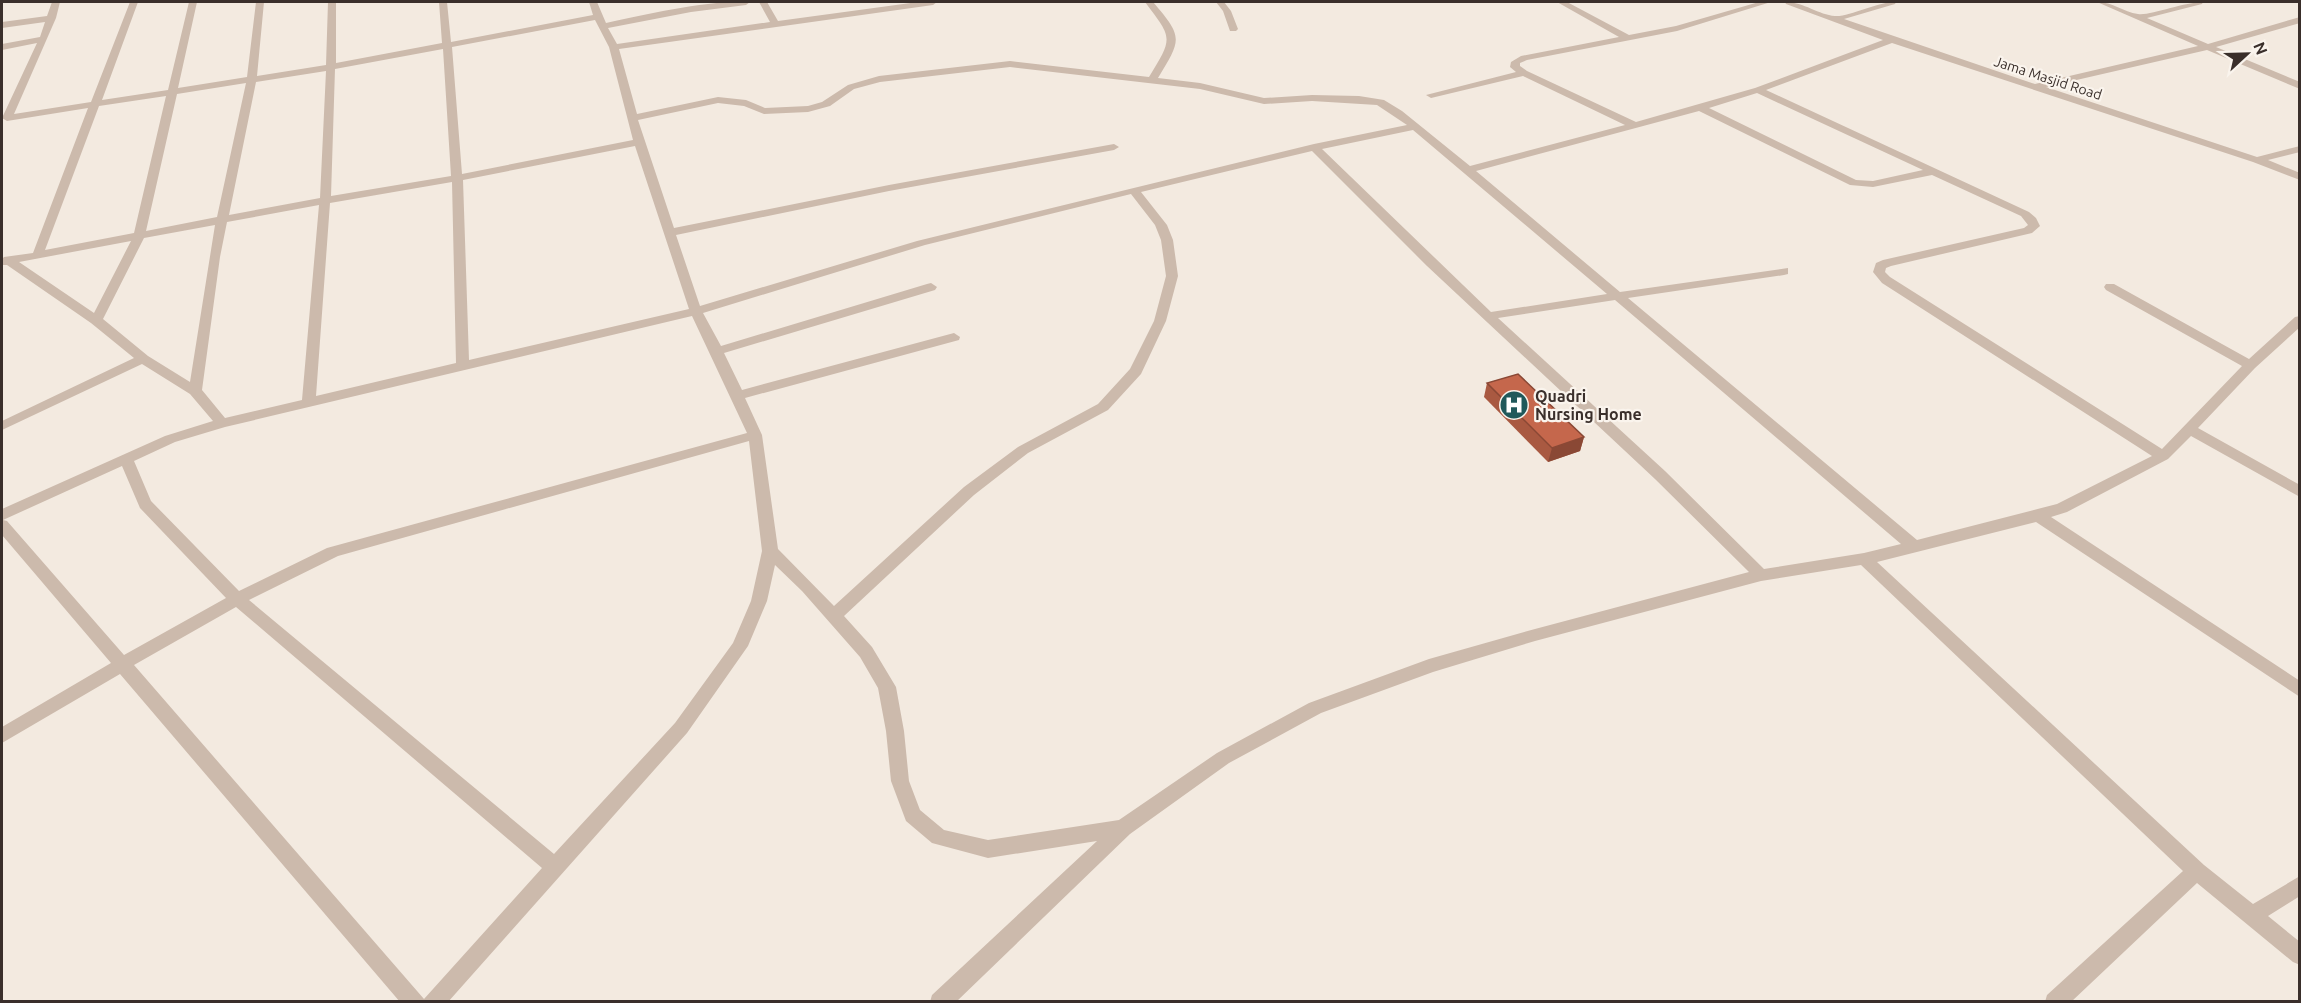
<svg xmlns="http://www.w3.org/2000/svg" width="2301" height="1003" font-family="Ubuntu,sans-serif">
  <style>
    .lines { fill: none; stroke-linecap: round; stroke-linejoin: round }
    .minor { fill: #ccbaac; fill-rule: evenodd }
    .wall { fill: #a95941 }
    .shaded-wall { fill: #8a4835 }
    .building { fill: #c5674c; stroke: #8a4835; stroke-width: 1.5 }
    .labels { text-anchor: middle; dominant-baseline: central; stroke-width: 4.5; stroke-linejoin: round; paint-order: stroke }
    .far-street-label { font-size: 14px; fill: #3a2f2b; stroke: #faf4ed }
    .poi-label { font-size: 16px; font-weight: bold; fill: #3a2f2b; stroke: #faf4ed; text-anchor: start }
  </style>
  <rect width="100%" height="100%" fill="#f3eae0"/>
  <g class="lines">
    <!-- minor -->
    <g class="minor">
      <path d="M52,2h8l-4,16 -42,96 77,-12 39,-100h8l-36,98 66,-10 21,-88h8l-19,86 69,-11 9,-75h8l-7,74 69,-11 2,-63h8v61l106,-20 -3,-41h8l4,40 142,-27 -4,-13h8l9,21c44,-9 100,-23 144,-21l-4,3 -55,7 -83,16 9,16 153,-22 -11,-20h8l11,19 140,-19h19l-4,3 -314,44 18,65 81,-17 28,3 19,8 43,-2 14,-4 26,-17 31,-9 131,-15 139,16c25,-40 23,-39 -4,-75h8c30,35 29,37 5,76l42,5 64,15 48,-3 47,1 25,4 18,11 68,55 155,-41 -102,-49 -92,22 -5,-3 90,-23 -6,-5 1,-5 10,-6 98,-19 -62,-35h10l62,33 47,-9 83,-24h12l-94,29 -150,29 -7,3v3l7,5 109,51 119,-34 128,-48 -97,-36 -1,-2c19,0 34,13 50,14 15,1 41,-14 61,-14l-1,2 -51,15 191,65 163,-38 -101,-44c16,0 26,10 41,12 12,2 46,-12 65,-12l-1,2 -55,14 61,26 92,-27v6l-84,24 84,35v7l-93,-39 -161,37 211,70 43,-11v6l-32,8 32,13v7l-47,-18 -361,-119 -126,47 263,122 7,6 4,8 -8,7 -141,33 -5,2 -1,4 5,5 272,172 80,-83 -136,-76 -2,-3 2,-3h8l135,75 46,-42 5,-1v11l-45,41 -57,60 102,57v12l-109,-61 -23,23 -101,53 -16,5 249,164v16l-264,-175 -159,40 327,303 49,39 47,-28v20l-32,20 32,26v23l-7,-3 -96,-79 -126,119h-26l2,-7 136,-124 -322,-306 -100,16 -226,60 -102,31 -112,41 -92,50 -99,71 -174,168h-26l2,-7 165,-154 -109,17 -56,-15 -26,-22 -15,-40 -5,-50 -8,-43 -18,-31 -58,-66 -27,-26 -8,36 -19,45 -61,87 -239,269h-48l-280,-328 -118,69v-16l109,-64 -109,-128v-26l163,-73 48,-15 -23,-27 -48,-30 -140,66v-9l132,-63 -43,-35 -84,-58h-5v-6l2,-2 29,-4 55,-145 -81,13 -5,-3 35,-75 -35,7v-6l38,-7 5,-15 -43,6v-6l45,-6zM595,20l14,27 24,93 -171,34 -10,-127zM443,49l8,127 -120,20 4,-127zM1010,67l190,22 64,15 48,-3 65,4 30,20 -93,19 -397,97 -217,65 -24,-71 213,-44 225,-41 5,-3 -5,-3 -225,41 -215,43 -36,-108 80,-17 26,3 20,8 44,-2 22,-6 24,-17 26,-7zM326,71l-6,127 -91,17 27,-133zM246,83l-29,134 -71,14 31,-137zM1757,93l166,77 -50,11 -17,-1 -147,-72zM166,96l-32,137 -89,17 54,-144zM1699,111l151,74 23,2 59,-12 89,41 7,9 -4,3 -141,32 -7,3 -3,9 9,11 270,173 -95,48 -140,36 -289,-242 156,-23 4,-1v-6l-168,24 -144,-121zM1413,130l194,164 -116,18 -169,-163zM635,146l54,163 -220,51 -6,-180zM1312,151l115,115 228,213 94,93 -214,57 -106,30 -120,44 -92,50 -98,67 -131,20 -44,-10 -24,-20 -11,-29 -5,-50 -8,-44 -24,-40 -28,-31 130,-121 54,-42 80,-43 33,-36 25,-53 12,-45 -5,-36 -6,-15 -26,-33zM452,182l4,181 -140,33 14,-193zM1131,194l24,31 6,15 5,36 -12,45 -24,48 -32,35 -80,43 -54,40 -130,119 -56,-57 -16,-114 -17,-37 214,-58 1,-3 -6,-4 -212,57 -18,-37 211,-63 2,-3 -6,-4 -4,1 -206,62 -18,-33 222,-68zM319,205l-17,195 -77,18 -23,-28 18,-133 7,-35zM215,225l-25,157 -42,-26 -45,-37 41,-81zM131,241l-37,72 -75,-51zM1615,300l286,244 -37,9 -100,16 -99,-98 -167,-153zM692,316l55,117 -420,115 -88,43 -88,-90 -17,-40 41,-19 50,-15zM749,441l13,110 -11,50 -18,42 -58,80 -121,131 -305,-254 89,-44zM122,466l18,42 86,90 -102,57 -117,-134 -4,-1zM236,607l306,261 -118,131 -290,-334z"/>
      <path d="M1216,2h8l7,9 7,18 -2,2h-6l-7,-20z"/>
    </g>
  </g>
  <!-- wall -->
  <path class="wall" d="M1487,383l97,54 -4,14 -32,11 -64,-65z"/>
  <!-- shaded-wall -->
  <path class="shaded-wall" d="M1584,437l-4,14 -32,11 4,-14z"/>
  <!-- building -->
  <path class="building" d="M1518,374l66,63 -32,11 -65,-65z"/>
  <!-- icons -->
  <defs>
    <g id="hospital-disc" transform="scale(1.5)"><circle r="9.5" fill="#20595b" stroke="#faf4ed"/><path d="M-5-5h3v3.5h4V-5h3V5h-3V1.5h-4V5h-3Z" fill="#fff"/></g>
  </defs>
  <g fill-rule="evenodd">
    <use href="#hospital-disc" x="1514" y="405"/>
  </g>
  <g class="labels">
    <!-- far-street labels -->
    <g class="far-street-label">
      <text transform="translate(2048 78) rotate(18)">Jama Masjid Road</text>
    </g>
    <!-- poi labels -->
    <g class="poi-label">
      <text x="1535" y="396">Quadri<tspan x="1535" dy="18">Nursing Home</tspan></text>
    </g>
  </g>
  <!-- border -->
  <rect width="2301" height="1003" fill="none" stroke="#3a2f2b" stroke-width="6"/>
  <!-- north arrow -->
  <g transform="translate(2247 54) rotate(68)" stroke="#faf4ed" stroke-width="4.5" paint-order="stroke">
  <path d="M0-4.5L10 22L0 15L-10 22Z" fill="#3a2f2b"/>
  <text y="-9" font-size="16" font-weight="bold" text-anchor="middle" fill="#3a2f2b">N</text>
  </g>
</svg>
